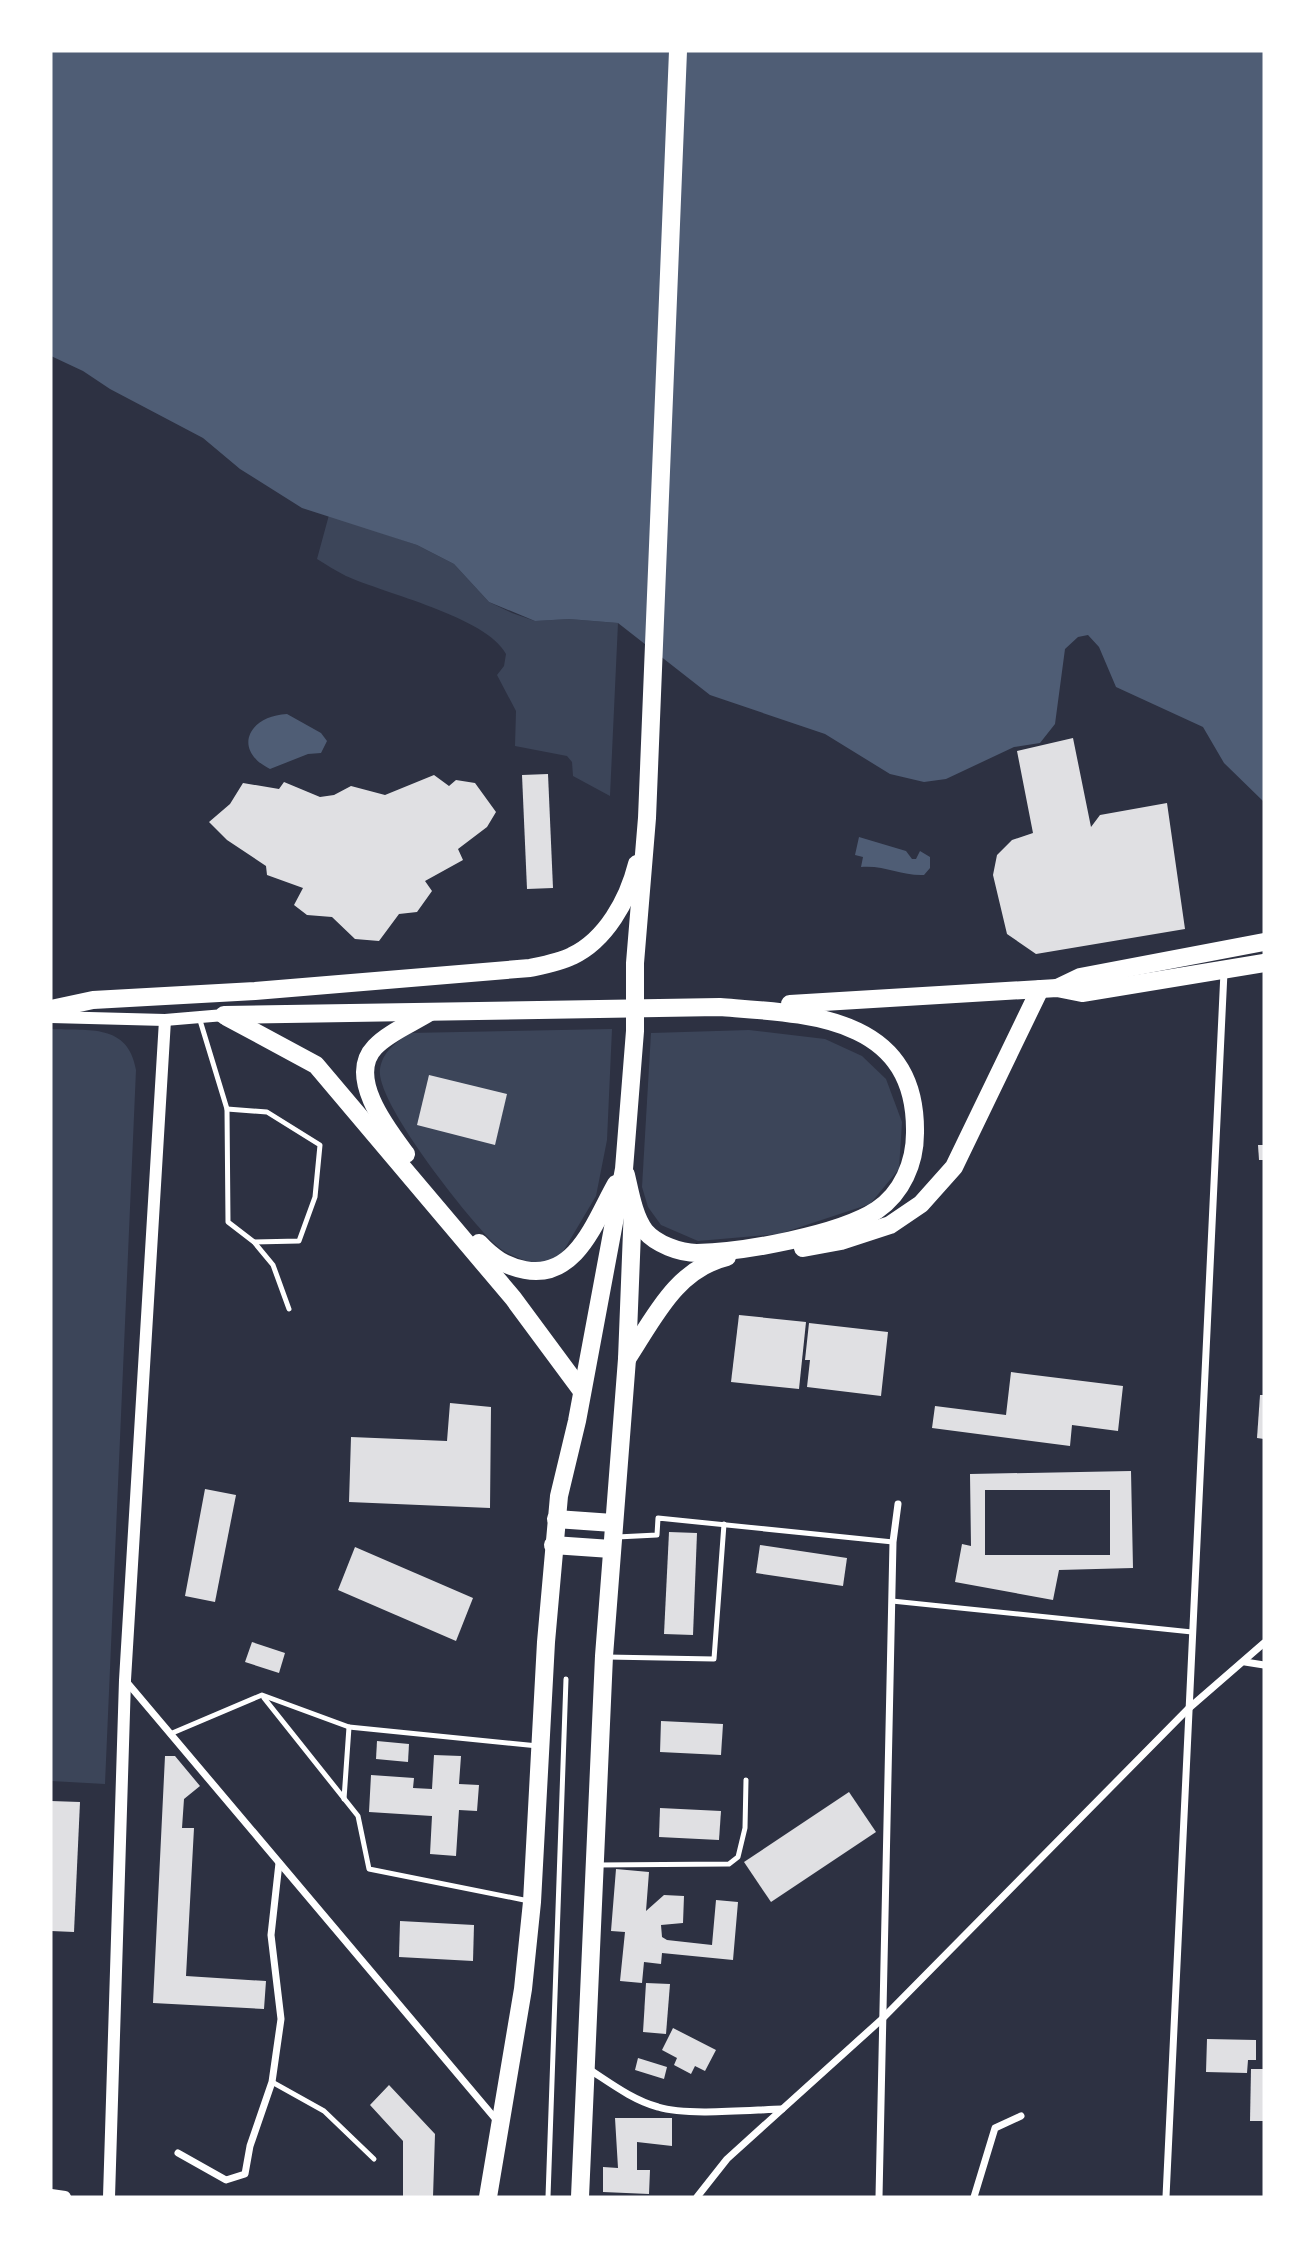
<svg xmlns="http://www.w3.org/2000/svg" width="1315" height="2248" font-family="Poppins,sans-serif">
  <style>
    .green { fill: #3c4559 }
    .water { fill: #4f5d75 }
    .building { fill: #e0e0e3; fill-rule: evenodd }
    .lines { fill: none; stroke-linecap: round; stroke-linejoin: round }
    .service { stroke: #fff; stroke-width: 5 }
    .minor { stroke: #fff; stroke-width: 7 }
    .tertiary { stroke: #fff; stroke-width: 12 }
    .primary { stroke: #fff; stroke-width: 18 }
  </style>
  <rect width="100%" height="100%" fill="#2d3142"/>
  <!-- green -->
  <g class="green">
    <path d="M329,515l88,30 37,19 35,38 23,11 23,8 34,-2 49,4 -8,173 -37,-20 -1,-14 -5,-6 -52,-10 1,-35 -19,-36 7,-9 2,-12c-19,-37 -123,-61 -160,-78 -10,-5 -19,-11 -29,-17z"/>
    <path d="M51,1029c38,2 77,-6 85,41l-31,714 -54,-3z"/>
    <path d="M612,1029l-5,111 -11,56 -35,59 -22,11c-13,-6 -33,-11 -43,-21 -26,-24 -121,-143 -116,-176 3,-18 15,-25 29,-36z"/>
    <path d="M749,1030l76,9 37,17 24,23 16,43 -3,47 -29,35 -91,30 -81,7 -37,-16 -13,-18 -6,-20 9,-154z"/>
  </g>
  <!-- water -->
  <g class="water">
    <path d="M51,51h1213v751l-40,-39 -21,-36 -87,-40 -17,-40 -11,-12 -10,2 -13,12 -10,75 -15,19 -26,4 -68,32 -22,3 -34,-8 -65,-40 -115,-39 -92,-72 -49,-4 -34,2 -46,-19 -35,-38 -37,-19 -115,-37 -62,-39 -37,-31 -93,-49 -27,-18 -32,-15z"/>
    <path d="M287,714l34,19 6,8 -6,12 -13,1 -38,15c-38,-19 -22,-53 17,-55z"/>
    <path d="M859,837l47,14 6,8h4l4,-8 10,6v11l-6,7c-22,1 -39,-10 -63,-8l2,-10 -8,-2z"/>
  </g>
  <!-- building -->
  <g class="building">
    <path d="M1073,738l18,89 9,-12 67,-12 18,126 -149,25 -29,-20 -14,-59 4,-20 15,-15 21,-7 -16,-82z"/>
    <path d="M548,774l5,114 -26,1 -5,-114z"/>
    <path d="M434,775l15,11 7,-6 19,3 21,29 -9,15 -29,22 5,11 -38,21 7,10 -15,21 -18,2 -20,27 -24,-2 -23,-22 -25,-2 -13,-10 9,-17 -36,-13 -1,-9 -39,-26 -18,-18 21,-18 13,-21 36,6 5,-7 36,15 14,-2 17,-9 34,9z"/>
    <path d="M429,1075l78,19 -12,51 -78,-20z"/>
    <path d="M1258,1145h6v15h-5z"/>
    <path d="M739,1315l67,7 -7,67 -68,-7z"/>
    <path d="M809,1323l79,9 -7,64 -74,-9 3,-27h-5z"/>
    <path d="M1011,1372l112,14 -5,45 -46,-6 -2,21 -138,-18 3,-22 71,9z"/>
    <path d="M1260,1395h4v44l-7,-1z"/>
    <path d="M450,1403l41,4 -1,101 -141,-6 2,-65 96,4z"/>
    <path d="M1131,1471l2,97 -74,2 -6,30 -98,-18 7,-38 9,2 -1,-72zM985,1490h125v65h-125z"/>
    <path d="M205,1489l31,6 -21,107 -30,-6z"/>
    <path d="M669,1532l28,1 -4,102 -29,-1z"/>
    <path d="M760,1545l87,13 -4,28 -87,-13z"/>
    <path d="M355,1547l118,51 -17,43 -118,-51z"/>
    <path d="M252,1642l33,11 -6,20 -34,-11z"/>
    <path d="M661,1721l62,3 -2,31 -61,-3z"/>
    <path d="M377,1741l32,3 -1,18 -32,-3z"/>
    <path d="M434,1755l27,1 -2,28 20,1 -2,26 -18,-1 -3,46 -26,-2 2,-38 -63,-4 2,-37 43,3 -1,10 19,1z"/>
    <path d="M165,1756h10l25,30 -16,13 -2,29h12l-8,148 80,5 -2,28 -111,-6z"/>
    <path d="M849,1792l27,40 -105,70 -27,-40z"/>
    <path d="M51,1801l29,1 -6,130 -23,-1z"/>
    <path d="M660,1808l61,3 -2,29 -60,-3z"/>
    <path d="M616,1869l33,3 -3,39 18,-16 20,1 -1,27 -22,2 1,12 5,3 45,5 4,-45 22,2 -5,58 -71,-7 -1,11 -17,-2 -2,21 -22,-2 5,-49 -14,-1z"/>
    <path d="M400,1921l74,4 -1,36 -74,-4z"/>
    <path d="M646,1983l24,1 -4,50 -23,-2z"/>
    <path d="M673,2028l43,22 -11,21 -10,-5 -4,8 -17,-9 3,-7 -15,-8z"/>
    <path d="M1207,2039l49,1v20h-8l-1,13 -41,-1z"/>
    <path d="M638,2058l29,9 -3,12 -29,-9z"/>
    <path d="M1251,2069h13v52h-14z"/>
    <path d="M389,2085l46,49 -2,63h-30v-56l-33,-36z"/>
    <path d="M615,2118h57v28l-35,-4v28h13l-1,24 -46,-2v-25l15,1z"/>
  </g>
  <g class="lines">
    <!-- service -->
    <g class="service">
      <path d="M199,1017l28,92 1,113 26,20 19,23 16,44"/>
      <path d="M227,1109l40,3 53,33 -5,52 -16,44 -45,1"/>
      <path d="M617,1537l40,-2 1,-17 235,24"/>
      <path d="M892,1601l300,31"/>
      <path d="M607,1657l107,2 10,-135"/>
      <path d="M264,1698l94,118 11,53 160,32"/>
      <path d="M170,1734l92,-39 87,32 189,19"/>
      <path d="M344,1799l5,-72"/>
      <path d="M598,1865l131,-1 9,-7 7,-29 1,-48"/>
      <path d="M272,2082l52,29 50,48"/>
      <path d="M548,2197l18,-518"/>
    </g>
    <!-- minor -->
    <g class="minor">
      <path d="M1245,1662l19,3"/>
      <path d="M125,1680l374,443"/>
      <path d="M587,2068c22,14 45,32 71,39 29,9 91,3 124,2"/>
      <path d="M178,2153l48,27 19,-6 5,-28 22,-64 9,-63 -10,-84 8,-72"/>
      <path d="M697,2197l30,-38 155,-140 306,-310 76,-66"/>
      <path d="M879,2197l14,-655 5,-38"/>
      <path d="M974,2197l21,-69 26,-12"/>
      <path d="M1166,2197l58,-1225"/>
    </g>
    <!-- tertiary -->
    <g class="tertiary">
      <path d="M51,1017l114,3 59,-5"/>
      <path d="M51,2195l14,2"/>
      <path d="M109,2197l16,-517 40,-660"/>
    </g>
    <!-- primary -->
    <g class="primary">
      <path d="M1057,988l23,-11 184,-35"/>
      <path d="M790,1004l267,-16 25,5 182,-30"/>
      <path d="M51,1009l42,-9 162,-9 275,-23c14,-3 30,-6 42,-12 34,-16 56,-56 65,-92"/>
      <path d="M224,1015l496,-8c87,7 197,8 195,126 0,30 -13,60 -38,77 -38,25 -134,42 -180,43 -17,0 -41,-9 -52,-22 -11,-14 -15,-39 -19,-56"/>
      <path d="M227,1017l89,48 197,233 68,92"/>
      <path d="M406,1154c-18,-24 -60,-77 -31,-107 14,-15 38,-24 55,-35"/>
      <path d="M479,1243c14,15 26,23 46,27 51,10 70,-49 91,-86"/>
      <path d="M803,1248l38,-7 49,-16 31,-21 33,-37 86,-178"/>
      <path d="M627,1359c27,-41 49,-90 100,-102"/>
      <path d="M556,1519l57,4"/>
      <path d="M553,1545l58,4"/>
      <path d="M488,2197l35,-208 9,-87 14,-260 13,-146 18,-75 47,-252 11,-138v-68l12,-145 31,-767"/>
      <path d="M580,2197l24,-541 23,-297 6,-153"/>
    </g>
  </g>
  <!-- border -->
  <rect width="1315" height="2248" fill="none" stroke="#ffffff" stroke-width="105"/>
</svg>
